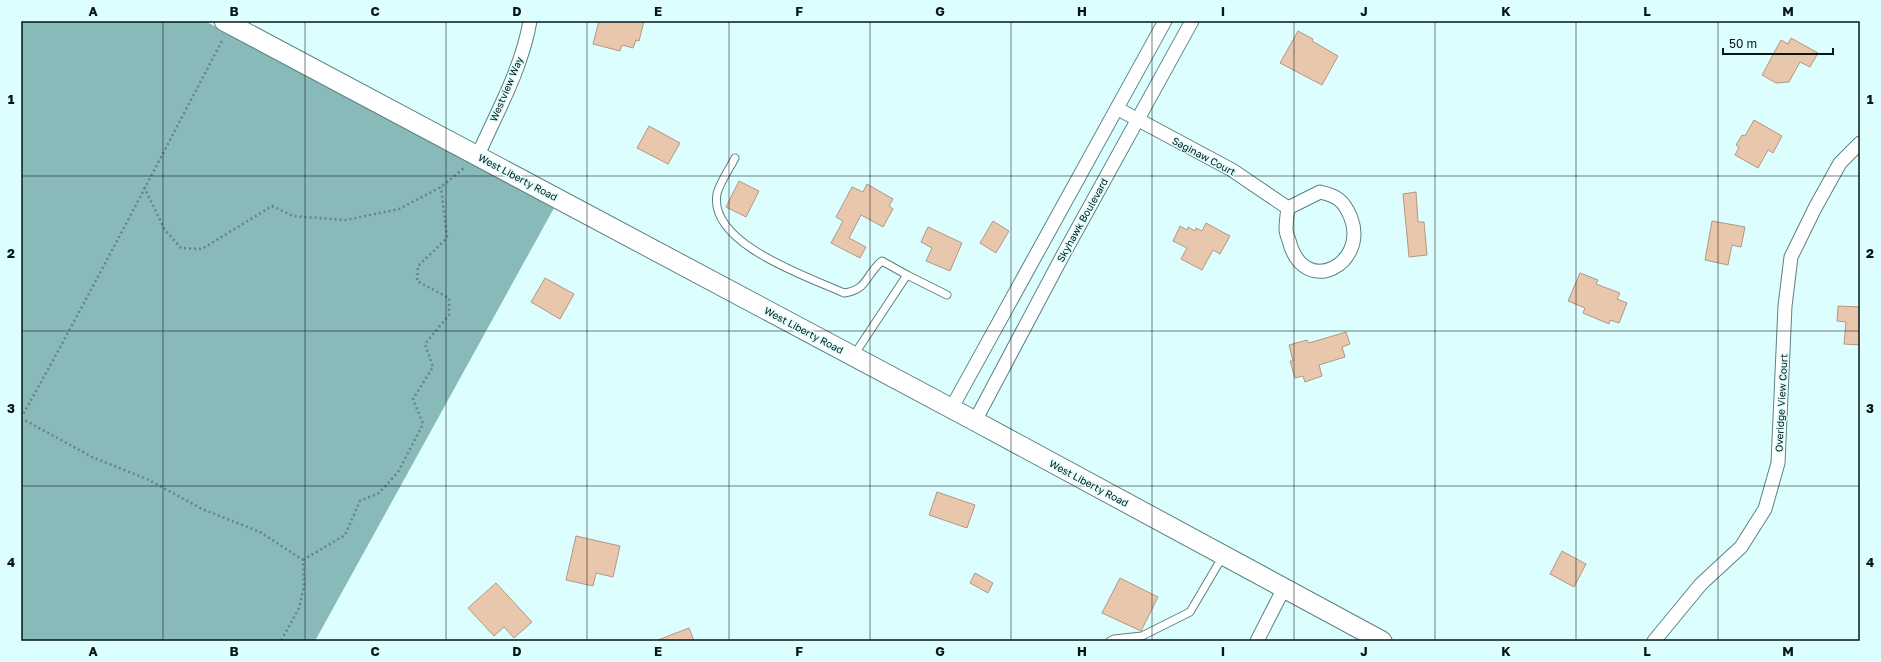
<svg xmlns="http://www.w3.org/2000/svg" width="1881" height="662" font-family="'Golos Text',sans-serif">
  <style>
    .forest { fill: #89baba }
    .building { fill: #e8c7ad; stroke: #b29783 }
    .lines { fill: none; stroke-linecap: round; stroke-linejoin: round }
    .service-casing { stroke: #5c8282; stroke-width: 9 }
    .minor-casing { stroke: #5c8282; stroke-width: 15 }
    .secondary-casing { stroke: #5c8282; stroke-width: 21 }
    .path { stroke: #6b8282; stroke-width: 2.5; stroke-dasharray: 2 3; stroke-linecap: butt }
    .service { stroke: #fff; stroke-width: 7 }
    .minor { stroke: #fff; stroke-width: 13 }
    .secondary { stroke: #fff; stroke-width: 19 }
    .grid { fill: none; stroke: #071616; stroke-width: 1; stroke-opacity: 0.55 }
    .labels { text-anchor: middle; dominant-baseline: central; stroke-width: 3; stroke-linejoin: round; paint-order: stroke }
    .street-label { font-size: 10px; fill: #071616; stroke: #ddfefe }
    .neatline { fill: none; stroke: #071616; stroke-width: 1.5 }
    .grid-label { font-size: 13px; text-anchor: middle; font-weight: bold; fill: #071616 }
  </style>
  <rect width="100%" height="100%" fill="#ddfefe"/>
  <!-- forest -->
  <path class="forest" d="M21,21h184l349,187 -239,433h-294z"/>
  <!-- building -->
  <g class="building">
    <path d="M599,21h45l-5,20 -3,-1 -3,8 -11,-3 -2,6 -27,-7z"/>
    <path d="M1298,31l15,8 -1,2 26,15 -16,29 -42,-22z"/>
    <path d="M1791,38l27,15 -8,14 -10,-5 -11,20 -13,1 -14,-8 19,-35 7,4z"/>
    <path d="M1754,120l28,16 -9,17 -5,-3 -10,18 -23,-13 4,-8 -3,-2 6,-10 3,1z"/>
    <path d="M649,126l31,17 -12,21 -31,-16z"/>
    <path d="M739,181l20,10 -13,26 -20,-10z"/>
    <path d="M867,184l26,15 -4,7 4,3 -10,18 -22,-12 -12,23 17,9 -6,11 -29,-15 12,-22 -7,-4 16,-30 11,5z"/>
    <path d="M1416,192l2,30h6l3,33 -18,2 -6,-63z"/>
    <path d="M993,221l16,10 -13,22 -16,-10z"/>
    <path d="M1712,221l33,6 -4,20 -9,-2 -4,20 -23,-5z"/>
    <path d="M1206,223l24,13 -10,18 -7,-4 -11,20 -21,-11 6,-11 -14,-7 7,-15 7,4 1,-3 7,4 1,-3 6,3z"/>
    <path d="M928,227l34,16 -12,28 -24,-10 6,-13 -11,-6z"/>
    <path d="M1580,273l18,7 -2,4 24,9 -3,6 10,4 -8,20 -9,-3 -1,4 -26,-11 2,-5 -17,-7z"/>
    <path d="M545,278l29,16 -14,25 -29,-17z"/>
    <path d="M1838,306l22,1v38l-16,-1 2,-22 -9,-1z"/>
    <path d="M1346,332l4,12 -8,3 3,10 -26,8 3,11 -17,6 -2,-6 -8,2 -5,-17h3l-4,-16 18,-5 2,3z"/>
    <path d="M937,492l38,13 -8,23 -38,-13z"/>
    <path d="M576,536l44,10 -7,31 -17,-4 -3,13 -27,-6z"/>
    <path d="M1562,551l24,13 -12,23 -24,-13z"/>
    <path d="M975,573l18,10 -5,10 -18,-10z"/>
    <path d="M1120,578l38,19 -17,34 -39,-18z"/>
    <path d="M496,583l36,39 -18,16 -10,-11 -10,9 -26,-28z"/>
    <path d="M689,628l5,13h-36v-1z"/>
  </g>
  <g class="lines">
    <!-- service casing -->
    <g class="service-casing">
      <g id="service">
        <path d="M735,158c-5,10 -16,26 -18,36 -9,50 92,83 127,99 24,-3 21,-18 38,-32l25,14 -53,80"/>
        <path d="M907,275l40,20"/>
        <path d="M1110,641l4,-2 28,-3 48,-24 33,-56"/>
      </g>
    </g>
    <!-- minor casing -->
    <g class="minor-casing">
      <g id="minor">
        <path d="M1118,109l114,61 56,38"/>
        <path d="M478,155c19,-43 44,-87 52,-134"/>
        <path d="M1320,192c18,4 24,9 31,26 17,46 -45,79 -61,26 -1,-5 -4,-10 -4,-15 0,-7 1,-14 2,-21z"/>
        <path d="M951,409l214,-388"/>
        <path d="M975,421l88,-166 129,-234"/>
        <path d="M1257,641l27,-53"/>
        <path d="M1654,641l47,-57 40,-37 24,-38 13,-46 7,-157 6,-49 24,-49 25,-45 20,-20"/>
      </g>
    </g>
    <!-- secondary casing -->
    <g class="secondary-casing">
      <path id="secondary" d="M224,21l751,400 407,220"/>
    </g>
    <!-- path -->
    <g class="path">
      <path d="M144,187l21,43 16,18 21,1 70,-43 21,10 53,4 53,-11 42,-22 23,-19"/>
      <path d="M21,418c70,-125 135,-252 202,-379"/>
      <path d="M21,418l71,39 57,23 53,29 58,23 43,28 1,26 -5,22 -18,33"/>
      <path d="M303,560l42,-25 15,-34 19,-8 19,-21 25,-48 -10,-25 20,-32 -8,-23 24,-29v-17l-32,-17 1,-15 29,-28 -6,-51"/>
    </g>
    <!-- service -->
    <use href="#service" class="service"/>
    <!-- minor -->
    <use href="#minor" class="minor"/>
    <!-- secondary -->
    <use href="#secondary" class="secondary"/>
  </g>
  <!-- grid -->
  <path class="grid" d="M163,21v620M305,21v620M446,21v620M587,21v620M729,21v620M870,21v620M1011,21v620M1152,21v620M1294,21v620M1435,21v620M1576,21v620M1718,21v620M21,176h1839M21,331h1839M21,486h1839"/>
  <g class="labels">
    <!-- street labels -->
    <g class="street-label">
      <text transform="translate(506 89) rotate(-67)">Westview Way</text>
      <text transform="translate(1204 156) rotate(28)">Saginaw Court</text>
      <text transform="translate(518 177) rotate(28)">West Liberty Road</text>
      <text transform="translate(1082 220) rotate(-61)">Skyhawk Boulevard</text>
      <text transform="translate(804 330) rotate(28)">West Liberty Road</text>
      <text transform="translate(1781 403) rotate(-87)">Overidge View Court</text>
      <text transform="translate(1089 483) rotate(28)">West Liberty Road</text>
    </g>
  </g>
  <!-- border -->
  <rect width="1881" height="662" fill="none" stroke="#ddfefe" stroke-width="44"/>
  <!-- scale -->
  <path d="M1723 48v6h110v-6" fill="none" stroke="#071616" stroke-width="2"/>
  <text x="1729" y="48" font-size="12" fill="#071616" stroke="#ddfefe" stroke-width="3" paint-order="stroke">50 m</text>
  <rect x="22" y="22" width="1837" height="618" class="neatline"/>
  <g class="grid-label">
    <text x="93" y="16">A</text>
    <text x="234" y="16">B</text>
    <text x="375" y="16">C</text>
    <text x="517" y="16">D</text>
    <text x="658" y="16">E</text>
    <text x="799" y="16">F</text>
    <text x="940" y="16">G</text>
    <text x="1082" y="16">H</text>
    <text x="1223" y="16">I</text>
    <text x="1364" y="16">J</text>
    <text x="1506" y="16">K</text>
    <text x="1647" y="16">L</text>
    <text x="1788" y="16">M</text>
    <text x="11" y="104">1</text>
    <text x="1870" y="104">1</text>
    <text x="11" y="258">2</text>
    <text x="1870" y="258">2</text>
    <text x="11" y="413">3</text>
    <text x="1870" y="413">3</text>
    <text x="11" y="567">4</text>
    <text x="1870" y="567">4</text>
    <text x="93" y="656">A</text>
    <text x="234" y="656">B</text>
    <text x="375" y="656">C</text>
    <text x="517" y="656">D</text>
    <text x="658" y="656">E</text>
    <text x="799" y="656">F</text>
    <text x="940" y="656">G</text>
    <text x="1082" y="656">H</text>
    <text x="1223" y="656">I</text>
    <text x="1364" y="656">J</text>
    <text x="1506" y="656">K</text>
    <text x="1647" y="656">L</text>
    <text x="1788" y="656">M</text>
  </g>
</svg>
